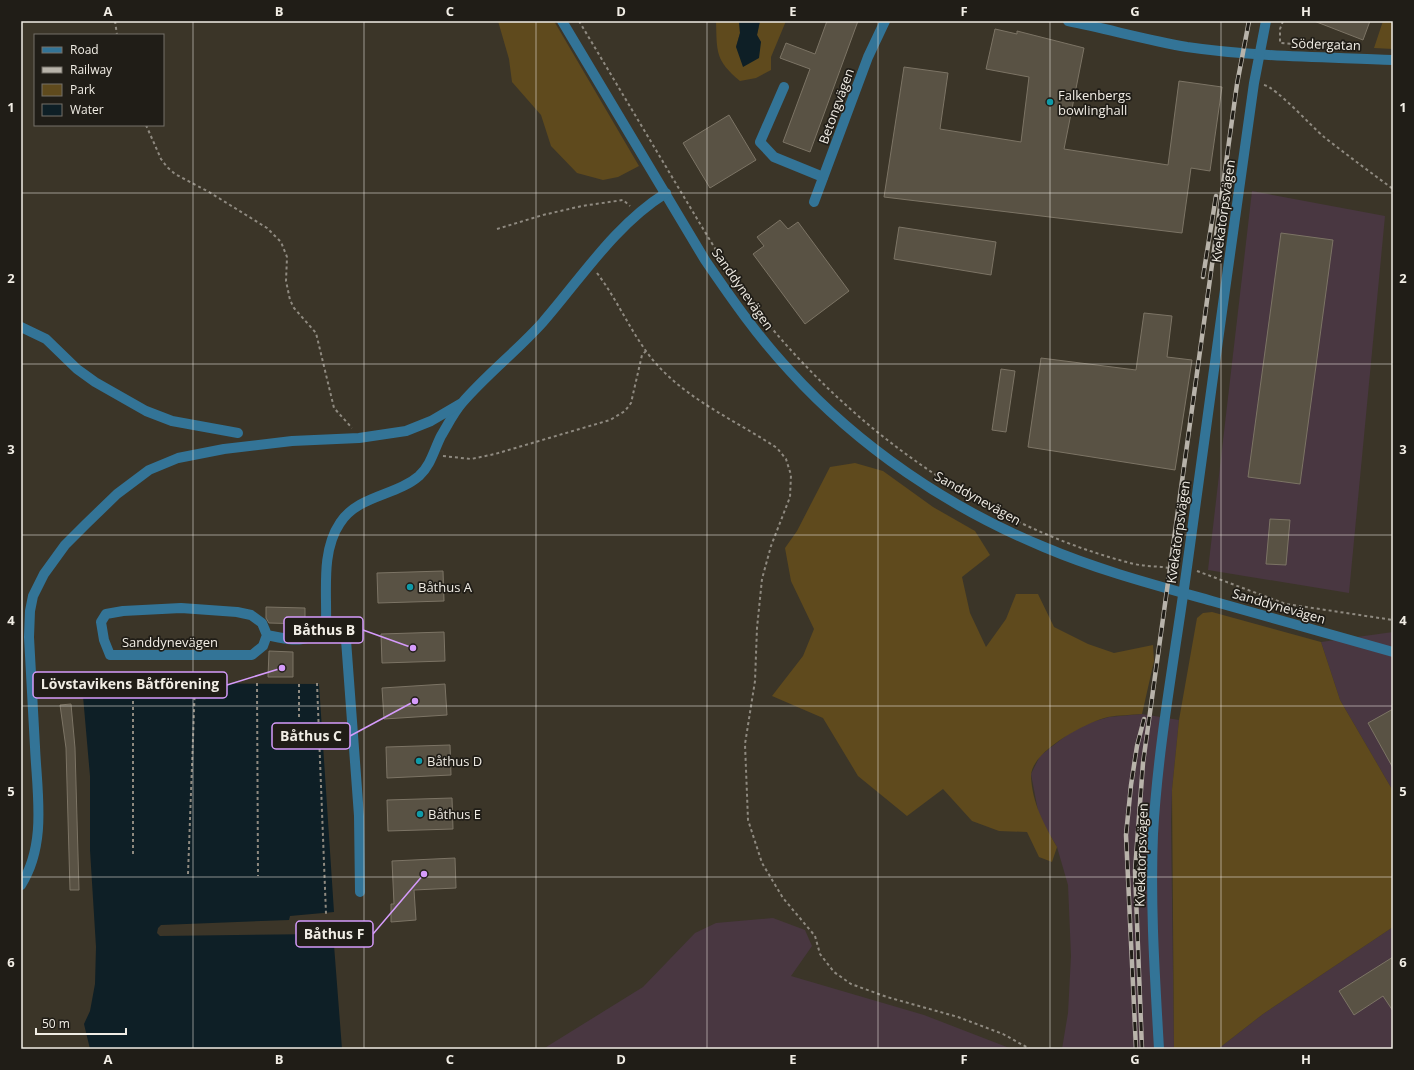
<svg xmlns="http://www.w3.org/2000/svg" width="1414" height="1070" font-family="'Open Sans',sans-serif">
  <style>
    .industrial { fill: #493741 }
    .green { fill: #5f4a1d }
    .water { fill: #0e1f26 }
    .building { fill: #595244; stroke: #7c7465 }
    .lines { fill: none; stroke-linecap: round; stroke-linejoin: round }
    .path { stroke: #8f8a80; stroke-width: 2; stroke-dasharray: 3 3; stroke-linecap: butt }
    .minor { stroke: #337497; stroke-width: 10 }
    .rail-casing { stroke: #b8b3aa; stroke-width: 4.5 }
    .rail { stroke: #201d17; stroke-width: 3; stroke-dasharray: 9; stroke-linecap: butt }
    .grid { fill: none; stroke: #f1ede5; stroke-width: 1; stroke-opacity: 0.55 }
    .culture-dot { fill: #0f9aa8; stroke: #201d17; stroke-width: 1.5 }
    .labels { text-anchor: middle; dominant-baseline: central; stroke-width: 3.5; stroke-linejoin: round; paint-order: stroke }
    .street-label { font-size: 13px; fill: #f1ede5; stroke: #201d17 }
    .poi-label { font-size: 13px; fill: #f1ede5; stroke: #201d17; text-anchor: start }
    .leader { fill: none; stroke: #d59bfb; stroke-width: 1.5 }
    .callout-dot { fill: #d59bfb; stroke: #201d17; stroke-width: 1.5 }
    .callout { fill: #201d17; stroke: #d59bfb; stroke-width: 1.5 }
    .callout-label { font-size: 14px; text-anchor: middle; font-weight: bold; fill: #f1ede5 }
    .neatline { fill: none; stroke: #f1ede5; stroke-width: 1.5 }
    .grid-label { font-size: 13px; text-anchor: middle; font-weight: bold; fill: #f1ede5 }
  </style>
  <rect width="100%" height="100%" fill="#3b3528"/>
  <!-- industrial -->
  <g class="industrial">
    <path d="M1252,191l133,25 -36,377 -141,-23z"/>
    <path d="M1393,632v159l-53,-91 -19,-58z"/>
    <path d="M1142,714l37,6 -7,70 -1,31 3,228h-112l6,-36 3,-57 -3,-71 -11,-38 -18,-31 -8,-42 9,-18 28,-22 17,-10 24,-7z"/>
    <path d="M773,918l32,12 7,16 -21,30 133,39 88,34h-469l100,-62 52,-54 21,-10z"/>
    <path d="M1393,927v122h-175l45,-35z"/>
  </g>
  <!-- green -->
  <g class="green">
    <path d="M498,21h56l85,145 -21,11 -15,3 -26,-7 -26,-27 -10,-31 -29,-33 -3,-23z"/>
    <path d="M716,21h23l1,12 -4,14 25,-5 -4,-7 3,-14h26l-15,36v13l-15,8 -16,3c-25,-21 -23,-29 -24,-60z"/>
    <path d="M1383,21h10v28l-19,-1z"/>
    <path d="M855,463l28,8 50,36 42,24 15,24 -28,22 8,36 16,34 20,-28 10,-25h22l16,33 34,17 26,9 39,-8 1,16 -12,53c-11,1 -23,1 -34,3 -21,5 -77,34 -77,59 1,27 13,48 26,71l-5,15 -13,-5 -12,-25 -28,-1 -27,-10 -29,-32 -36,27 -49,-40 -35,-58 -51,-22 31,-40 11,-27 -23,-48 -6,-33 12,-17 33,-64z"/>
    <path d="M1212,612l109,30 19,58 53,91v136l-130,87 -45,35h-44l-2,-259 7,-70 18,-102 6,-5z"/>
  </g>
  <!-- water -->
  <g class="water">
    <path d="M739,21h21l-3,14 4,7 -2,16 -16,9 -7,-20 4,-14z"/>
    <path d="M87,676l46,7 186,1 15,228 -44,4 -1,4 -128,5 -3,3 -1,5 3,3 163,-2 11,11 8,104h-252l-6,-25 6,-13 5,-27 1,-37 -6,-97v-74l-7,-80 -3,-7 1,-11z"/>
  </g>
  <!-- building -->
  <g class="building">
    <path d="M827,21h31l-48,131 -27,-10 27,-73 -30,-11 6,-15 29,11z"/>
    <path d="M1314,21h56l-7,19z"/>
    <path d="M995,29l22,5v-3l67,17 -20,101 104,16 11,-84 43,6 -12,84 -19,-3 -9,65 -298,-36 20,-130 44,6 -8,56 81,13 8,-65 -43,-8z"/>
    <path d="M729,115l27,45 -46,28 -27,-45z"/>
    <path d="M780,220l8,9 10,-7 51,69 -44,33 -52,-70 11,-8 -7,-9z"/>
    <path d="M899,227l97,15 -5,33 -97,-16z"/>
    <path d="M1281,233l52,7 -33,244 -52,-7z"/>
    <path d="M1144,313l28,3 -5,41 25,3 -17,110 -147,-23 13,-89 95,12z"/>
    <path d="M1001,369l14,2 -9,61 -14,-2z"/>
    <path d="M1270,519l20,1 -4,45 -20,-1z"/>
    <path d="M443,571l1,30 -66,2 -1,-30z"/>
    <path d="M266,607l39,1v16l-36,-1 -3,-5z"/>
    <path d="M444,632l1,29 -63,2 -1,-29z"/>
    <path d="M269,651l24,1v25h-25z"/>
    <path d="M445,684l2,31 -63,4 -2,-31z"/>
    <path d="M71,704l4,44 4,142h-9l-4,-142 -6,-43z"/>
    <path d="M1393,709v59l-25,-45z"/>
    <path d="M450,745l1,30 -64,3 -1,-31z"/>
    <path d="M452,798l1,31 -65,2 -1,-31z"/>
    <path d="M455,858l1,30 -42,2 2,30 -25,2v-18h3l-2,-43z"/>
    <path d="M1393,957v54l-10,-15 -29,19 -15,-24z"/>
  </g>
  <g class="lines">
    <!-- path -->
    <g class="path">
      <path d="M115,21l2,14"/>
      <path d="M579,21c34,57 68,114 102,171 26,43 52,89 84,128 94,115 224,207 369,244 15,3 28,2 42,5"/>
      <path d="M1283,21l-3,8v14l12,1"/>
      <path d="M1264,85c13,3 47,41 60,52 23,18 46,35 69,52"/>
      <path d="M146,125l15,34 6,8 8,7 34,18 58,36 14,14 6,15 -1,24 4,19 4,8 22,25 18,75 18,20"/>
      <path d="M497,229l46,-14 39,-9 41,-6 7,6"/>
      <path d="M597,273c19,25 31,53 49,78 32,45 86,67 131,97l9,11 5,16 -1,22 -19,49 -9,33 -5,49 -2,53 -10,63 3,76 14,43 21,35 32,38 5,18 14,18 17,12 36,13 71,20 45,17 27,15"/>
      <path d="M443,456l28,3 24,-5 115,-34 15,-9 6,-8 11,-48 4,-4"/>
      <path d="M1197,571l89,33 107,16"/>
      <path d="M133,683v172"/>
      <path d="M257,683l1,193"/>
      <path d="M317,683l9,231"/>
      <path d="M299,684v34"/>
      <path d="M188,874l7,-190"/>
    </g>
    <!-- minor -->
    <g class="minor">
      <path d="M562,21l143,239c26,38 53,77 85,111 69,76 159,137 254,176 54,23 111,38 168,54 60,17 121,34 181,51"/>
      <path d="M1068,21c40,8 79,19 119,26 68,10 138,10 206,13"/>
      <path d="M784,87l-24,55 14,15 49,20"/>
      <path d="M814,202l54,-145 17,-36"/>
      <path d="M21,327l25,12 31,30 18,13 51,29 26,10 66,12"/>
      <path d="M326,623l11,6 9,11 13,176 1,76"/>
      <path d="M267,635l-5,-12 -11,-8 -14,-3 -56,-4 -58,3 -17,3 -5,8 3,18 6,15h142l11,-9 4,-11c23,5 44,11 59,-12 1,-32 -5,-72 14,-100 18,-28 56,-27 79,-47 12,-11 15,-26 22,-40 6,-10 13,-24 21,-33 25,-29 56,-53 81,-81 39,-45 72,-97 123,-129"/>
      <path d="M21,885c26,-41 16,-92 14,-138 -2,-37 -4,-74 -6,-110l1,-26 3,-15 11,-22 21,-29 21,-21 31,-30 32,-24 29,-12 46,-9 68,-8 67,-3 47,-7 25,-10 29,-17"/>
      <path d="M1159,1049c-4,-71 -9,-144 -6,-215 5,-90 22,-178 34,-267 22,-161 44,-323 67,-484l12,-62"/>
    </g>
    <!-- rail casing -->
    <g class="rail-casing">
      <g id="rail">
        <path d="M1203,277l13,-81"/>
        <path d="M1136,1049l-10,-214 5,-50 6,-39 7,-27"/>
        <path d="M1142,1049l-7,-178 8,-108 94,-679 12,-63"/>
      </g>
    </g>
    <!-- rail -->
    <use href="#rail" class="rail"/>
  </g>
  <!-- grid -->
  <path class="grid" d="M193,21v1028M364,21v1028M536,21v1028M707,21v1028M878,21v1028M1050,21v1028M1221,21v1028M21,193h1372M21,364h1372M21,535h1372M21,706h1372M21,877h1372"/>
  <!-- markers -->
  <g class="culture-dot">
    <circle cx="1050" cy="102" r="4"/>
    <circle cx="410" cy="587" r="4"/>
    <circle cx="419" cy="761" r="4"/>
    <circle cx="420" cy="814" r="4"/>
  </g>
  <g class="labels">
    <!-- street labels -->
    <g class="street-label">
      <text transform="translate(1326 44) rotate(2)">Södergatan</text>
      <text transform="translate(836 106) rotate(-70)">Betongvägen</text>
      <text transform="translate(1223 211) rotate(-82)">Kvekatorpsvägen</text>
      <text transform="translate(743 289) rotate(55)">Sanddynevägen</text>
      <text transform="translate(978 498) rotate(29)">Sanddynevägen</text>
      <text transform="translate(1178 532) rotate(-82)">Kvekatorpsvägen</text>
      <text transform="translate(1279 606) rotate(16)">Sanddynevägen</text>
      <text x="170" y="642">Sanddynevägen</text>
      <text transform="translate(1141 855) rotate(-88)">Kvekatorpsvägen</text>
    </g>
    <!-- poi labels -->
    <g class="poi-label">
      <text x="1058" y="95">Falkenbergs<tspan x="1058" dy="15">bowlinghall</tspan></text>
      <text x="418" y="587">Båthus A</text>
      <text x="427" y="761">Båthus D</text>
      <text x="428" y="814">Båthus E</text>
    </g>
  </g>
  <!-- callouts -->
  <path class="leader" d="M413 648L363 630M282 668L227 685M415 701L350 736M424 874L373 934"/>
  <g class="callout-dot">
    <circle cx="413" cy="648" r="4"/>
    <circle cx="282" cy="668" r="4"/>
    <circle cx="415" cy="701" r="4"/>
    <circle cx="424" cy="874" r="4"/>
  </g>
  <g class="callout">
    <rect x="284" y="617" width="79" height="26" rx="4"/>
    <rect x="33" y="672" width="194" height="26" rx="4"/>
    <rect x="272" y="723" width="78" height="26" rx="4"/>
    <rect x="296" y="921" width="77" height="26" rx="4"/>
  </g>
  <g class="callout-label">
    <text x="324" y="635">Båthus B</text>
    <text x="130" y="689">Lövstavikens Båtförening</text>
    <text x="311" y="741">Båthus C</text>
    <text x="334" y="939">Båthus F</text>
  </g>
  <!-- border -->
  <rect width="1414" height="1070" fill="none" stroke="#201d17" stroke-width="44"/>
  <!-- legend -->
  <rect x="34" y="34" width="130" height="92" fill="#201d17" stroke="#747069"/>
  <rect x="42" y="47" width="20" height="6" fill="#337497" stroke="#747069"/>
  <text x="70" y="54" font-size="12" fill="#f1ede5">Road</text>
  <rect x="42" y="67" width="20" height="6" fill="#b8b3aa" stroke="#747069"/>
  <text x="70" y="74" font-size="12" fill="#f1ede5">Railway</text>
  <rect x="42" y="84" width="20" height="12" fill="#5f4a1d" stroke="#747069"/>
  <text x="70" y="94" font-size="12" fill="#f1ede5">Park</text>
  <rect x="42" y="104" width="20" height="12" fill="#0e1f26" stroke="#747069"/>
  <text x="70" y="114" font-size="12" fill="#f1ede5">Water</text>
  <!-- scale -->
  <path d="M36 1028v6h90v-6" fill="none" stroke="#f1ede5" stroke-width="2"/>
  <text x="42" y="1028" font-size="12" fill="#f1ede5" stroke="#201d17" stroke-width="3" paint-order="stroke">50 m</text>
  <rect x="22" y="22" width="1370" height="1026" class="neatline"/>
  <g class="grid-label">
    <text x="108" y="16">A</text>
    <text x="279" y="16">B</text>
    <text x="450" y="16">C</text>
    <text x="621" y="16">D</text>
    <text x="793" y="16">E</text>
    <text x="964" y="16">F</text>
    <text x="1135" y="16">G</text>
    <text x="1306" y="16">H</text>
    <text x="11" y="112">1</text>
    <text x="1403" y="112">1</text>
    <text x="11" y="283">2</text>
    <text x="1403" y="283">2</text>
    <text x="11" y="454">3</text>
    <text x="1403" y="454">3</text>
    <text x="11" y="625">4</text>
    <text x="1403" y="625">4</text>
    <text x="11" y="796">5</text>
    <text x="1403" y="796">5</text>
    <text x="11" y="967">6</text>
    <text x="1403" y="967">6</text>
    <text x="108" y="1064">A</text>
    <text x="279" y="1064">B</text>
    <text x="450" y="1064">C</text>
    <text x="621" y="1064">D</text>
    <text x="793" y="1064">E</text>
    <text x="964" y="1064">F</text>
    <text x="1135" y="1064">G</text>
    <text x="1306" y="1064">H</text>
  </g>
</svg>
